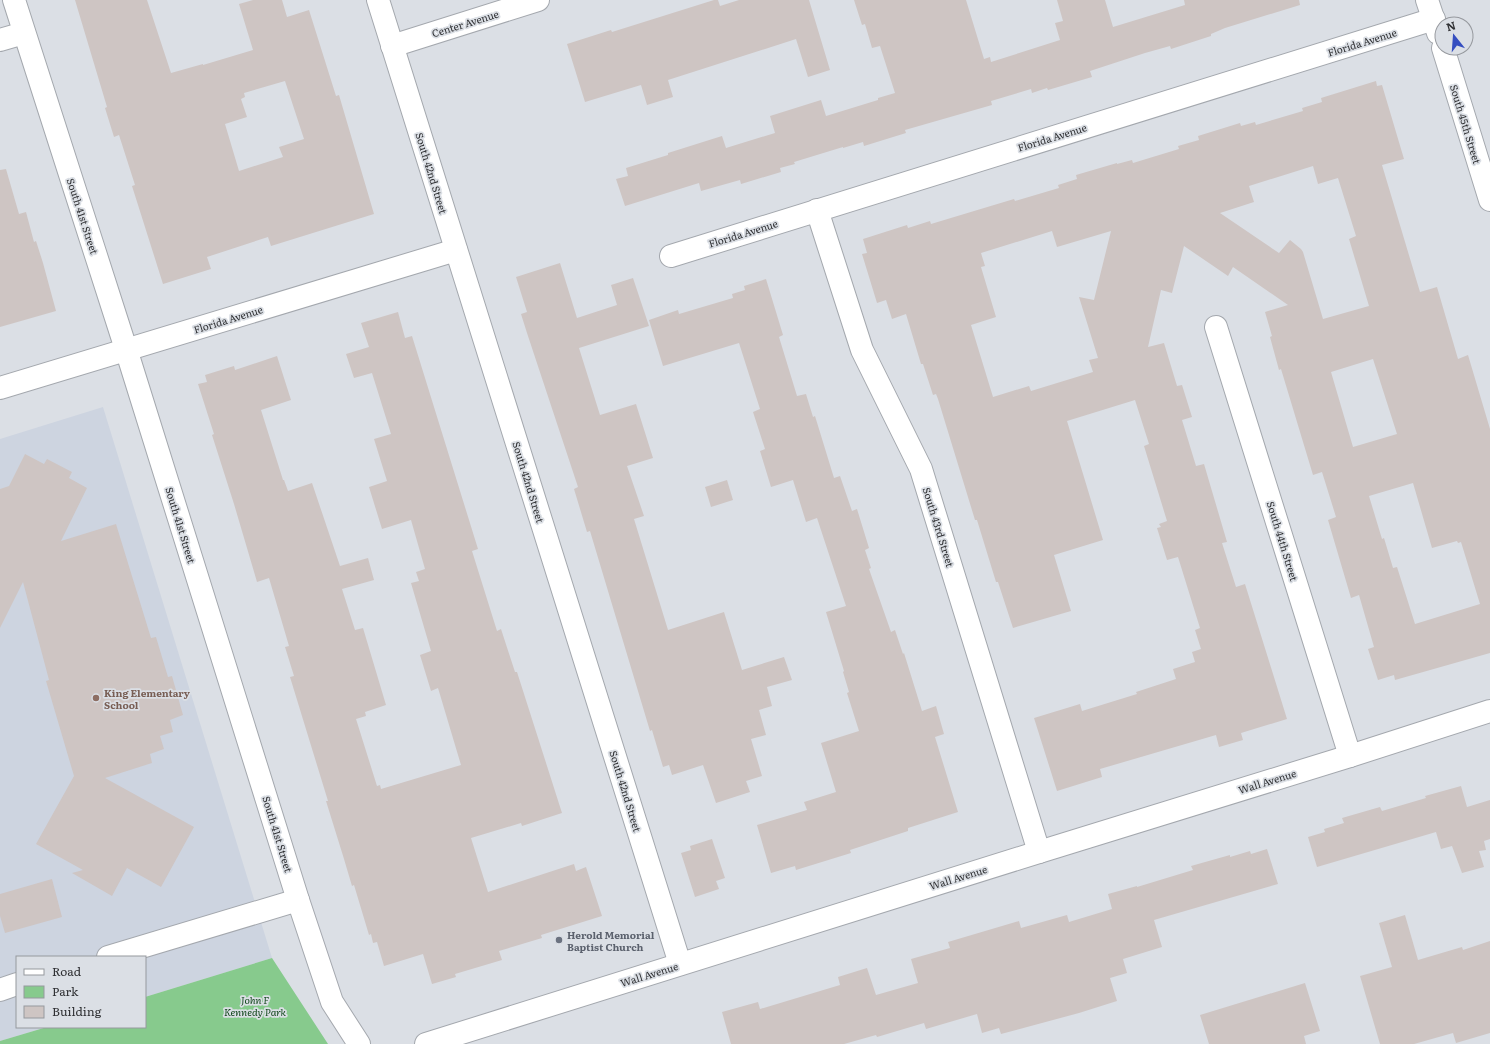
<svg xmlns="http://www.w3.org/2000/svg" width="1490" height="1044" font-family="Literata,serif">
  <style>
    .built { fill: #cdd4e0 }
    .green { fill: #87ca8d }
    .building { fill: #cec5c3; fill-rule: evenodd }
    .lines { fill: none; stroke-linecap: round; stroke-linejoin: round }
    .minor-casing { stroke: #a4a8ae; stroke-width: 24 }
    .minor { stroke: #fff; stroke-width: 22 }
    .education-dot { fill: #8d6e63; stroke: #dbdfe5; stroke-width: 1.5 }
    .worship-dot { fill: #6b7280; stroke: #dbdfe5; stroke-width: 1.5 }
    .labels { text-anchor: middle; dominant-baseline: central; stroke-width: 3.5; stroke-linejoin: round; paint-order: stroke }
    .street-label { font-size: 10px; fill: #2f3033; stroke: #dbdfe5 }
    .education-label { font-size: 10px; font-weight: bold; fill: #785e54; stroke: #dbdfe5; text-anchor: start }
    .worship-label { font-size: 10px; font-weight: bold; fill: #5b616d; stroke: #dbdfe5; text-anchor: start }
    .park-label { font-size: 10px; font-style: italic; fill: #10461a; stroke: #dbdfe5 }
  </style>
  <rect width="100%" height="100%" fill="#dbdfe5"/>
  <!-- built -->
  <path class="built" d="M103,407l169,551 -127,39v-40h-128v70h30l-47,14v-602z"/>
  <!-- green -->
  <path class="green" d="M272,958l56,86h-328v-3l47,-14h98v-30z"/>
  <!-- building -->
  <g class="building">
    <path d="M75,0h72l24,73 32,-9v1l50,-15 -14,-46 14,-4h29l5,17 22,-7 27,86 3,-1 35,119 -103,32 -3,-9 -61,20 4,12 -48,15 -31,-98 3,-1 -16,-50 -5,2 -9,-29 2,-1zM285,81l19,58 -25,8 4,10 -44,14 -14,-47 22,-7 -6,-18 4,-2 -1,-4z"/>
    <path d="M714,0h4l2,6 19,-6h70l21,70 -22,7 -12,-38 -128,41 5,17 -26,8 -6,-20 -56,17 -18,-58 44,-14 1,2z"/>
    <path d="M854,0h112l18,59 6,-2 1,5 69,-22 -5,-17 8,-2 -6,-21h48l8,27 72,-22 -1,-5h115l1,5 -75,23 -14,6v2l-40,13 -1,-3 -25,7 -55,18 2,6 -44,13 -1,-2 -15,5 -1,-4 -40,12 1,4 -87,25 1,3 -42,13 -1,-4 -20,6v-1l-49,15 1,2 -15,4 1,4 -40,12 -1,-4 -39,11 -2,-8 -74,23 -9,-27 12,-3 -2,-8 42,-13v-2l54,-17 4,12 49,-15 -5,-17 51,-16 5,16 52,-16v-2l17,-5 -15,-47 -8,2 -7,-24 -3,1z"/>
    <path d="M1376,81l1,5 5,-1 22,74 -22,6 38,127 17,-5 21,72 10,-4 22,74v224l-95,27 -1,-5 -16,5 -10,-31 6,-2 -15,-52 -8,3 -23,-78 8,-3 -14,-45 -9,3 -32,-106 -2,1 -9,-33 2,-1 -7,-24 23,-7 -55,-38 -5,9 -44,-30 -12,47 -11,-3 -13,57 16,-4 13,43 5,-1 10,32 -10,3 14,46 8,-2 23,78 -5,1 14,44 9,-3 42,135 -46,14 2,7 -24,7 -3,-12 -116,34 2,8 -45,14 -23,-73 46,-14 2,7 55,-17 -1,-2 40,-13 -3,-10 22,-7 -3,-10 9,-3 -6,-19 5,-2 -22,-71 -11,3 -10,-32 4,-1 -2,-3 8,-3 -23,-75 5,-2 -14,-44 -68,21 36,119 -49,15 17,56 -58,17 -15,-46h-2l-19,-62h-2l-37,-121 -2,-5 -3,1 -10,-31h-2l-15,-50 -14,5 -6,-19 -9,3 -15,-49 5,-1 -4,-14 44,-14 1,3 22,-7 1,3 63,-19 20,-6 1,2 44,-13 -1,-3 19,-6 -1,-4 41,-12v1l15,-4 1,3 46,-14 -1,-3 21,-6 -1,-4 42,-13 1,3 14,-4 1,3 47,-14 -1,-3 20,-6 -1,-4zM1313,166l5,18 20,-6 18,58 -7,3 20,67 -46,13 -20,-67 -2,-3 -11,-9 -11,13 -59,-40 34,-11 -5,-16zM1052,231l5,16 54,-16 -17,69 -15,-3 19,61 -9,2 4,12 -62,19 -2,-5 -36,11 -22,-72 25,-8 -15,-50 4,-1 -4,-13zM1373,359l24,75 -44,13 -22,-75zM1413,483l19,65 25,-7 1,2 3,-1 19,62 -65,20 -18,-57 -4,1 -9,-30 -2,1 -13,-43z"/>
    <path d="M6,169l13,45 7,-2 8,30 2,-1 7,22 13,48 -56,16v-157z"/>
    <path d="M560,263l17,55 40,-13 -6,-20 22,-7 16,48 -70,22 21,67 36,-11 17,54 -26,8 17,50 -10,3 34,111 56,-18 18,58 42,-13 8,23 -25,7 5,19 -13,4 7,25 -15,4 11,37 -16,5 4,11 -34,11 -13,-38 -31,10 -3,-10 -6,2 -11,-37 -2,1 -60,-200 -3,1 -13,-43 4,-2 -51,-154 -6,-19 6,-2 -11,-35z"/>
    <path d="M766,279l17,56 -4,2 18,59 9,-2 7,23 2,-1 19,62 6,-2 12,35 5,-2 12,39 -4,2 6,18 -2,1 22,63 4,-2 8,24 1,-1 18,58 14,-5 8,28 -9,3 23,75 -50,16v3l-58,19 1,3 -55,17 -1,-4 -24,7 -14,-48 50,-15 -3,-8 32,-10 -15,-49 38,-12 -12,-38 2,-1 -6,-20 1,-1 -18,-59 20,-6 -29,-88 -11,4 -13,-42 -22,7 -11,-36 5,-2 -12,-37 7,-3 -21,-66 -76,23 -14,-46 29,-10 1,4 54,-16 -1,-4 13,-4 -1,-4z"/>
    <path d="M398,312l7,26 7,-2 66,213 -6,2 25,80 4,-2 14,43h2l45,141 -40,13 -1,-3 -50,15 17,54 86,-28 2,7 10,-4 16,49 -61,19 1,3 -43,13 3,9 -47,14 1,3 -24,7 -9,-30 -39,12 -7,-24 -4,1 -2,-9 -2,1 -15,-50 -2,1 -8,-27 -18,-58h2l-38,-124 4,-1 -9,-29 4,-1 -20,-68 -12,4 -23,-78 -22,-69 2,-1 -16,-50 9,-2 -2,-7 29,-9 1,4 42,-14 14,44 -30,10 22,70h1l4,11 24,-8 28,83 28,-8 6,22 -32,9 13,41 8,-2 23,77 -21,7 1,4 -10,3 21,67 3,-1 1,4 80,-24 -23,-77 -7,3 -11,-36 11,-4 -20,-68 8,-2 -3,-9 9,-3 -14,-49 -29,9 -13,-42 18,-6 -13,-42 17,-5 -19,-61 -18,5 -8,-24 23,-7 -8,-24z"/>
    <path d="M25,454l19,10 3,-5 25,13 -3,6 18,10 -26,53 55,-17 35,114 5,-1 12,40 4,-1 11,39 -13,5 3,12 -13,4 4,13 -14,5 2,9 -47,15 89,49 -33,60 -34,-19 -15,28 -40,-23 11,-3 -47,-26 38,-68 -28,-95 3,-1 -26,-98 -23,46v-139l9,-3z"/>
    <path d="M727,480l6,20 -22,7 -6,-20z"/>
    <path d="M1461,786l6,21 23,-7v39l-6,2 2,9 -7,1 5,16 -22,6 -10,-27 -11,3 -5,-17 -119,35 -9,-30 17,-5 -1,-3 20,-6 -2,-5 38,-11 2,4 44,-13 -1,-2z"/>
    <path d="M712,839l13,39 -9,3 3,8 -24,8 -14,-44 10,-3 -1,-4z"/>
    <path d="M1267,849l11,35 -124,36 8,27 -39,12 4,14 -17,5 7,23 -38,12 -78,21 -2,-6 -17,5 -5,-19 -51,15 -2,-6 -47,14 -1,-2 -32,9h-113l-9,-32 36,-10 2,7 80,-24 -2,-8 29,-9 9,27 42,-12 -7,-24 39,-11 -2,-6 71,-21 2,7 46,-13 2,7 43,-13 -4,-15 29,-8v1l56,-17 -2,-4 39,-11v2l20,-6 1,3z"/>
    <path d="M52,879l10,38 -57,16 -5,-17v-22z"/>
    <path d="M1405,915l13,45 44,-13 1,3 27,-9v92l-34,10 -3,-10 -39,11h-34l-20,-68 32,-9 -13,-44z"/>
    <path d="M1305,983l15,48 -16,5 2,8h-97l-9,-29z"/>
  </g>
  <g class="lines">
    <!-- minor casing -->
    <g class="minor-casing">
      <g id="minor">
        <path d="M14,0l112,349 172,551 34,102 27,42"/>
        <path d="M378,0l302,964"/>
        <path d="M1427,0l11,33"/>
        <path d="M0,40l24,-7"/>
        <path d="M392,46l146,-46"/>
        <path d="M1443,48l47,152"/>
        <path d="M817,210l45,140 59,119 118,383"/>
        <path d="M671,256l763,-237"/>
        <path d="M1216,327l134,429"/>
        <path d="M0,388l456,-138"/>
        <path d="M108,957l190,-57"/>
        <path d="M0,990l17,-6"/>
        <path d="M426,1044l613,-192 311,-96 140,-45"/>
      </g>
    </g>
    <!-- minor -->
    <use href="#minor" class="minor"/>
  </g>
  <!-- markers -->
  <circle class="education-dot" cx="96" cy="698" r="4"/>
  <circle class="worship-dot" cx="559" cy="940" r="4"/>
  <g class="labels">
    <!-- street labels -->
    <g class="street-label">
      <text transform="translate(465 23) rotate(-17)">Center Avenue</text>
      <text transform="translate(1362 42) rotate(-17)">Florida Avenue</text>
      <text transform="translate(1466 124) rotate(73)">South 45th Street</text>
      <text transform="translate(1052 137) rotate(-17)">Florida Avenue</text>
      <text transform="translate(432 173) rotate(73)">South 42nd Street</text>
      <text transform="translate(83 216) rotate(72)">South 41st Street</text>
      <text transform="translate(743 233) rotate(-17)">Florida Avenue</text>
      <text transform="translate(228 319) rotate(-17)">Florida Avenue</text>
      <text transform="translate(529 482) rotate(73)">South 42nd Street</text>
      <text transform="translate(181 525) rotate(73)">South 41st Street</text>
      <text transform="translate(939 527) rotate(73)">South 43rd Street</text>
      <text transform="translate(1283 541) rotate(73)">South 44th Street</text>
      <text transform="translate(1267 781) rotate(-17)">Wall Avenue</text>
      <text transform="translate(626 791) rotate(73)">South 42nd Street</text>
      <text transform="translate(278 834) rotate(73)">South 41st Street</text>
      <text transform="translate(958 877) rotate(-17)">Wall Avenue</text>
      <text transform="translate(649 974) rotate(-17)">Wall Avenue</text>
    </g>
    <!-- education labels -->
    <g class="education-label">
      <text x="104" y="692">King Elementary<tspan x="104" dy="12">School</tspan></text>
    </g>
    <!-- worship labels -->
    <g class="worship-label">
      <text x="567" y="934">Herold Memorial<tspan x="567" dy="12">Baptist Church</tspan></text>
    </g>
    <!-- park labels -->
    <g class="park-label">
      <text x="255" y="999">John F<tspan x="255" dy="12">Kennedy Park</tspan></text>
    </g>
  </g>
  <!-- legend -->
  <rect x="16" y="956" width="130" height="72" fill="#dbdfe5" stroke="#96999e"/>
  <rect x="24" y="969" width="20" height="6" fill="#ffffff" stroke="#96999e"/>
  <text x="52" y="976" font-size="12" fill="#2f3033">Road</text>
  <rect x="24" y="986" width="20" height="12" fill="#87ca8d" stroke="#96999e"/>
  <text x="52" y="996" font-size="12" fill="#2f3033">Park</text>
  <rect x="24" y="1006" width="20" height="12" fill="#cec5c3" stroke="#96999e"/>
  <text x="52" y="1016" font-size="12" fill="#2f3033">Building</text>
  <!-- north arrow -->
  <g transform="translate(1454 36) rotate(343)"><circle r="19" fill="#dbdfe5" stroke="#96999e"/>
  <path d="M0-3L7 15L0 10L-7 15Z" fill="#354ec0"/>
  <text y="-6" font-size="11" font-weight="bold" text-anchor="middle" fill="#2f3033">N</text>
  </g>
</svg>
